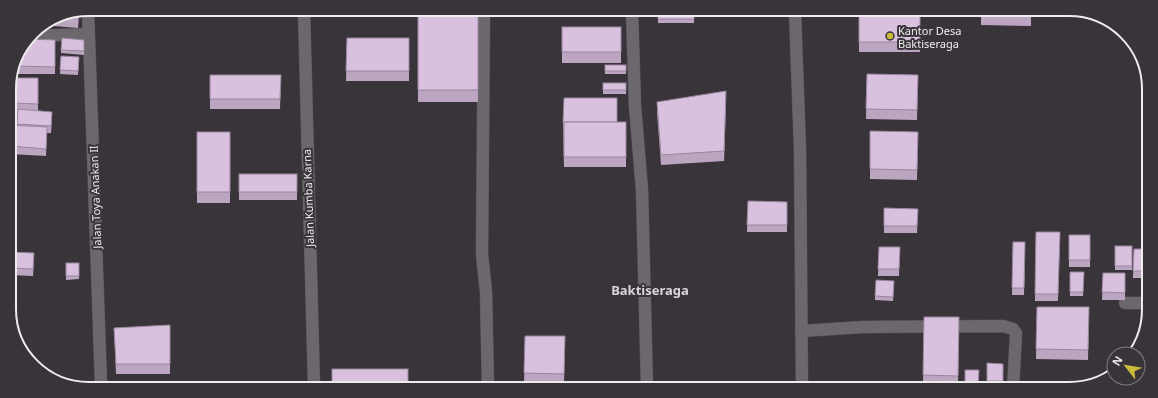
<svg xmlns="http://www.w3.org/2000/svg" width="1158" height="398" font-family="'Noto Sans',sans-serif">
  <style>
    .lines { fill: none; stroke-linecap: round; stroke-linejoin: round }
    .street-casing { stroke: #565257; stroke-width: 13 }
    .street { stroke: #6b676c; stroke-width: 12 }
    .wall { fill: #bba5c0 }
    .shaded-wall { fill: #98869c }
    .building { fill: #d9c0df; stroke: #98869c }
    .poi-dot { fill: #c9ba3a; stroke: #383439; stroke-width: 1.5 }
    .labels { text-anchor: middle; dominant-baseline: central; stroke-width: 4; stroke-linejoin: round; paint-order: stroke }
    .poi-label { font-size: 11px; fill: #efecef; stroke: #383439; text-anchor: start }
    .street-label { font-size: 11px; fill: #efecef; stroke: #383439 }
    .quarter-label { font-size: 13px; font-weight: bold; fill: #d9d4da; stroke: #383439 }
    .rim { fill: none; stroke: #efecef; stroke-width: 2 }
  </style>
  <rect width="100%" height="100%" fill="#383439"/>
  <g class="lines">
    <!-- street casing -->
    <g class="street-casing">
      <g id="street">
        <path d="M88,9l13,376"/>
        <path d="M304,10l10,376"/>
        <path d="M484,11l-2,243 4,38 2,95"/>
        <path d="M632,11l3,95 7,84 5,197"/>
        <path d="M795,12l5,137 2,239"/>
        <path d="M31,36l57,-2"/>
        <path d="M1125,303h20"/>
        <path d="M801,331l62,-4 140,-1 10,3 3,4 -3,56"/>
      </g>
    </g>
    <!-- street -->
    <use href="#street" class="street"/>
  </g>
  <!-- wall -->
  <g class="wall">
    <path d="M418,10l60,1v91h-60z"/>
    <path d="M79,11l-1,17 -36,-3 17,-10z"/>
    <path d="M658,11l36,1v11h-36z"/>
    <rect x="859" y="12" width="61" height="40"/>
    <path d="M981,13h50v13l-50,-1z"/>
    <rect x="562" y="27" width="59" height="36"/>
    <path d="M347,38h62v43h-63z"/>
    <path d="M55,40v34h-41v-9z"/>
    <path d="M84,40v15l-23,-2v-3z"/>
    <path d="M61,56l18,5 -1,14 -18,-1z"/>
    <rect x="605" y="65" width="21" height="9"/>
    <path d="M867,74l51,1 -1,45 -51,-1z"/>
    <path d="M210,75h71l-1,34h-70z"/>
    <path d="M15,78h23v33l14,8 -1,14h-4l-1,23 -36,-2 -1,-29h8v-15h-3z"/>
    <rect x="603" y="83" width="23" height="11"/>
    <path d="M726,101l-2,60 -63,4 -4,-53v-10z"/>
    <path d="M626,122v45h-62l-1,-44z"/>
    <path d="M870,131l48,1 -1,48 -47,-1z"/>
    <rect x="197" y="132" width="33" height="71"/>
    <rect x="239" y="174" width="58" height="26"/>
    <path d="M748,201l39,1v30h-40z"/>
    <path d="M884,208l34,1 -1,24h-33z"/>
    <path d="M1036,232h24l-2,69h-23z"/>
    <rect x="1069" y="235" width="21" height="32"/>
    <path d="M1013,242h12l-1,53h-12z"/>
    <rect x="1115" y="246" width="17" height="24"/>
    <path d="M879,247h21l-1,29h-21z"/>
    <path d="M1134,249h12v29h-13z"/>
    <path d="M10,252l24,8 -1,16 -23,-1z"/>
    <path d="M66,263h13v16l-13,1z"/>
    <path d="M1070,272h14l-1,24h-13z"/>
    <path d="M1103,273h22v27h-23z"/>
    <path d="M894,281l-1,20 -18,-1v-4z"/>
    <path d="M1037,307h52l-1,53 -52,-1z"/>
    <path d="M924,317h35l-1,69 -35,-1z"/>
    <path d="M170,325v49h-54l-2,-46z"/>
    <path d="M525,336h40l-1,48h-40z"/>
    <path d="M987,363l16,1v21h-16z"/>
  </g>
  <!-- shaded-wall -->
  <g class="shaded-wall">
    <path d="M78,11h1l-1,17z"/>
    <path d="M726,91v10l-2,60v-10z"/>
  </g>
  <!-- building -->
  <g class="building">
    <path d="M418,10l60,1v79h-60z"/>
    <path d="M78,11v6l-21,-1 2,-1z"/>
    <path d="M658,11l36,1v7h-36z"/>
    <rect x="859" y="12" width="61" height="30"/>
    <path d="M981,13h50v3l-50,-1z"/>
    <rect x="562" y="27" width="59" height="25"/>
    <path d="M62,38l22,2v11l-23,-1z"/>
    <path d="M347,38h62v33h-63z"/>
    <path d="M28,39l27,1v27l-41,-1 3,-12z"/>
    <path d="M61,56l18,1 -1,14 -18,-1z"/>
    <rect x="605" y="65" width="21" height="6"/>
    <path d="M867,74l51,1 -1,35 -51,-1z"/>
    <path d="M210,75h71l-1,24h-70z"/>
    <path d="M15,78h23v26l-24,-1z"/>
    <rect x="603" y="83" width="23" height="7"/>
    <path d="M726,91l-2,60 -63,4 -4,-53z"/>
    <path d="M564,98h53v24h-53v1h-1z"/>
    <path d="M18,109l34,3 -1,14 -34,-2z"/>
    <rect x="564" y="122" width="62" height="35"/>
    <path d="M9,125l38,2 -1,22 -36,-3z"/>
    <path d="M870,131l48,1 -1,38 -47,-1z"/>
    <rect x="197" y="132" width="33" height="60"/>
    <rect x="239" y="174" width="58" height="18"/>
    <path d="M748,201l39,1v23h-40z"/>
    <path d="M884,208l34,1 -1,17h-33z"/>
    <path d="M1036,232h24l-2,62h-23z"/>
    <rect x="1069" y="235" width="21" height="25"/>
    <path d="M1013,242h12l-1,46h-12z"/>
    <rect x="1115" y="246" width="17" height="20"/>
    <path d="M879,247h21l-1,22h-21z"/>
    <path d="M1134,249h12v22h-13z"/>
    <path d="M10,252l24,1 -1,16 -23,-1z"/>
    <rect x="66" y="263" width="13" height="13"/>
    <path d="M1070,272h14l-1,20h-13z"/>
    <path d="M1103,273h22v20l-23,-1z"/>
    <path d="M876,280l18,1 -1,16 -18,-1z"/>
    <path d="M1037,307h52l-1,43 -52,-1z"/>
    <path d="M924,317h35l-1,59 -35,-1z"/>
    <path d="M170,325v39h-54l-2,-36z"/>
    <path d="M525,336h40l-1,38 -40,-1z"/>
    <path d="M987,363l16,1v17h-16z"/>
    <rect x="332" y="369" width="76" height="17"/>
    <path d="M965,370h14l-1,18h-13z"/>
  </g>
  <!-- markers -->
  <circle class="poi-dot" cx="890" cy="36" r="4"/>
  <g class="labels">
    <!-- poi labels -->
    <g class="poi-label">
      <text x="898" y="30">Kantor Desa<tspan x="898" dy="13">Baktiseraga</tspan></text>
    </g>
    <!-- street labels -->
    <g class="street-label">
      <text transform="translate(95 197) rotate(-92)">Jalan Toya Anakan II</text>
      <text transform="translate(308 198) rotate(-92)">Jalan Kumba Karna</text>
    </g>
    <!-- quarter labels -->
    <g class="quarter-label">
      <text x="650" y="290">Baktiseraga</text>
    </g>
  </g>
  <!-- crop -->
  <path d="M0 0H1158V398H0ZM89 16H1069A73 73 0 0 1 1142 89V309A73 73 0 0 1 1069 382H89A73 73 0 0 1 16 309V89A73 73 0 0 1 89 16Z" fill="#383439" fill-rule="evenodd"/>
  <path class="rim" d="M89 16H1069A73 73 0 0 1 1142 89V309A73 73 0 0 1 1069 382H89A73 73 0 0 1 16 309V89A73 73 0 0 1 89 16Z"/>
  <!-- north arrow -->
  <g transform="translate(1126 366) rotate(301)"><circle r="19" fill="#383439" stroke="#817e82"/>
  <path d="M0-3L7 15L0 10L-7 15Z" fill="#c9ba3a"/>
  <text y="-6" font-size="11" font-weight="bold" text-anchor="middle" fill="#efecef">N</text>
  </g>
</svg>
